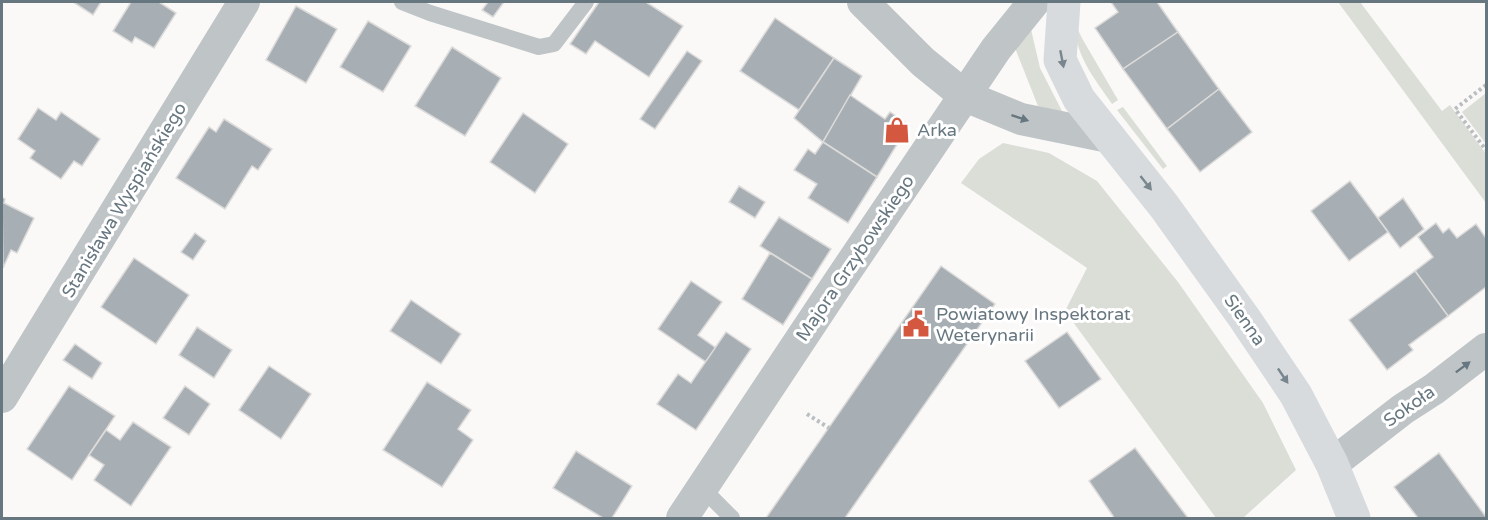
<svg xmlns="http://www.w3.org/2000/svg" width="1488" height="520" font-family="'Varela Round',sans-serif">
  <style>
    .green { fill: #daded7 }
    .building { fill: #a7afb4; stroke: #dcdbda; stroke-width: 1.5 }
    .lines { fill: none; stroke-linecap: round; stroke-linejoin: round }
    .path { stroke: #babec0; stroke-width: 4; stroke-dasharray: 3 3; stroke-linecap: butt }
    .lane { stroke: #bfc4c7; stroke-width: 16 }
    .street { stroke: #bfc4c7; stroke-width: 32 }
    .secondary { stroke: #d7dbde; stroke-width: 33 }
    .oneway { fill: #78868e }
    .oneway2 { fill: #677780 }
    .labels { text-anchor: middle; dominant-baseline: central; stroke-width: 6; stroke-linejoin: round; paint-order: stroke }
    .poi-label { font-size: 18px; fill: #677780; stroke: #fff; text-anchor: start }
    .street-label { font-size: 18px; fill: #677780; stroke: #fff }
  </style>
  <rect width="100%" height="100%" fill="#faf9f8"/>
  <!-- green -->
  <g class="green">
    <path d="M1338,2h22l82,109 8,-6 36,49v49z"/>
    <path d="M1075,24l8,16 35,60 -6,4c-17,-25 -37,-48 -37,-80z"/>
    <path d="M1030,25l10,43 23,45 -25,-7 -23,-58z"/>
    <path d="M1486,93v51l-24,-32z"/>
    <path d="M1123,107l44,59 -4,3 -46,-59z"/>
    <path d="M1003,143l46,10 48,28 81,101 85,121 33,67 -53,48h-27l-151,-207 22,-43 -126,-85 18,-24z"/>
  </g>
  <!-- building -->
  <g class="building">
    <path d="M73,2h28l-8,13z"/>
    <path d="M131,2h28l17,11 -22,35 -19,-11 -3,6 -19,-12z"/>
    <path d="M488,2h16l-11,15 -11,-7z"/>
    <path d="M599,2h47l37,24 -34,51 -54,-36 -9,13 -16,-10z"/>
    <path d="M1111,2h46l21,30 -55,37 -28,-41 23,-16z"/>
    <path d="M296,6l41,23 -31,54 -40,-23z"/>
    <path d="M775,18l59,40 -35,52 -59,-39z"/>
    <path d="M368,21l43,25 -28,46 -43,-25z"/>
    <path d="M1178,32l41,57 -52,40 -44,-60z"/>
    <path d="M452,47l49,31 -36,58 -50,-30z"/>
    <path d="M687,51l15,10 -47,68 -15,-10z"/>
    <path d="M834,58l28,18 -39,66 -29,-24z"/>
    <path d="M1219,89l33,43 -52,40 -33,-43z"/>
    <path d="M850,95l35,24 5,-7 19,13 -32,52 -54,-35z"/>
    <path d="M38,108l18,12 5,-8 39,27 -18,27 -8,-5 -13,18 -31,-21 5,-7 -17,-12z"/>
    <path d="M523,113l45,31 -33,49 -45,-31z"/>
    <path d="M224,119l48,30 -14,21 -6,-4 -27,43 -49,-31 33,-51 7,5z"/>
    <path d="M823,142l54,35 -29,46 -40,-25 9,-14 -23,-14 14,-21 7,5z"/>
    <path d="M1350,181l38,51 -39,29 -38,-50z"/>
    <path d="M739,186l26,16 -10,16 -26,-16z"/>
    <path d="M2,197l3,2 -1,4 30,15 -17,35 -6,-3 -8,18z"/>
    <path d="M1403,198l21,31 -24,19 -22,-30z"/>
    <path d="M779,217l52,32 -19,30 -52,-33z"/>
    <path d="M1436,223l7,10 6,-5 8,10 19,-14 10,14v49l-38,29 -33,-45 18,-14 -15,-20z"/>
    <path d="M195,233l11,8 -13,19 -12,-8z"/>
    <path d="M770,253l42,26 -29,46 -41,-26z"/>
    <path d="M134,258l55,37 -33,49 -55,-37z"/>
    <path d="M941,266l54,38 -150,214h-79z"/>
    <path d="M1415,271l33,45 -39,29 4,5 -26,20 -38,-50z"/>
    <path d="M691,281l31,21 -24,33 18,13 -10,14 -48,-33z"/>
    <path d="M411,300l50,34 -20,30 -51,-33z"/>
    <path d="M197,327l35,23 -18,28 -35,-23z"/>
    <path d="M726,332l25,17 -55,81 -39,-26 21,-30 13,9z"/>
    <path d="M1067,332l34,47 -42,29 -34,-47z"/>
    <path d="M75,344l27,19 -10,16 -29,-19z"/>
    <path d="M269,366l42,28 -30,45 -42,-29z"/>
    <path d="M427,382l44,28 -13,19 15,11 -31,47 -59,-37z"/>
    <path d="M69,386l46,30 -43,64 -45,-31z"/>
    <path d="M185,386l25,18 -21,31 -26,-17z"/>
    <path d="M133,422l38,25 -40,59 -37,-26 10,-15 -15,-10 17,-25 14,10z"/>
    <path d="M1135,448l53,70h-74l-1,-2 -24,-35z"/>
    <path d="M576,451l56,35 -20,32h-9l-50,-30z"/>
    <path d="M1439,453l47,64v1h-68l-24,-31z"/>
  </g>
  <g class="lines">
    <!-- path -->
    <g class="path">
      <path d="M1486,85l-31,24 31,41"/>
      <path d="M807,414l22,14"/>
    </g>
    <!-- lane -->
    <g class="lane">
      <path d="M402,2l28,11 109,34 15,-3 32,-42"/>
      <path d="M702,488l30,30"/>
    </g>
    <!-- street -->
    <g class="street">
      <path d="M863,2l60,60 42,34 56,23 88,18"/>
      <path d="M2,397l242,-395"/>
      <path d="M1332,464l71,-55 31,-20 52,-40"/>
      <path d="M682,518l154,-232 160,-237 38,-47"/>
    </g>
    <!-- secondary -->
    <path class="secondary" d="M1064,2l-4,58 19,39 85,107 81,113 51,76 36,69 22,54"/>
  </g>
  <!-- one-way arrows -->
  <defs><path id="oneway-solid" d="M-6-.8H1V-3.2L6.5 0L1 3.2V.8H-6Z" transform="scale(1.5)"/></defs>
  <g class="oneway">
    <use href="#oneway-solid" transform="translate(1062 59) rotate(79)"/>
    <use href="#oneway-solid" transform="translate(1146 183) rotate(52)"/>
    <use href="#oneway-solid" transform="translate(1283 376) rotate(56)"/>
  </g>
  <g class="oneway2">
    <use href="#oneway-solid" transform="translate(1020 118) rotate(18)"/>
    <use href="#oneway-solid" transform="translate(1463 367) rotate(-37)"/>
  </g>
  <!-- icons -->
  <defs>
    <g id="shop-bare" transform="scale(2.07)"><path d="M-5-2.5h2.3a2.7 3.5 0 0 1 5.4 0H5L5.5 6h-11ZM-1.5-2.5h3a1.5 2.3 0 0 0-3 0Z" fill="#d3583f" stroke="#fff" stroke-width="2.5" paint-order="stroke"/></g>
    <g id="civic-bare" transform="scale(2.07)"><path d="M-.6-6.5H3V-4.5H.6V-3L4-1V1h2V6H-6V1h2V-1L-.6-3ZM-1.2 2.5V6h2.4V2.5Z" fill="#d3583f" stroke="#fff" stroke-width="2.5" paint-order="stroke"/></g>
  </defs>
  <g fill-rule="evenodd">
    <use href="#shop-bare" x="897" y="130"/>
    <use href="#civic-bare" x="916" y="324"/>
  </g>
  <g class="labels">
    <!-- poi labels -->
    <g class="poi-label">
      <text x="917" y="130">Arka</text>
      <text x="936" y="314">Powiatowy Inspektorat<tspan x="936" dy="21">Weterynarii</tspan></text>
    </g>
    <!-- street labels -->
    <g class="street-label">
      <text transform="translate(124 200) rotate(-59)">Stanisława Wyspiańskiego</text>
      <text transform="translate(855 258) rotate(-56)">Majora Grzybowskiego</text>
      <text transform="translate(1245 320) rotate(55)">Sienna</text>
      <text transform="translate(1409 406) rotate(-35)">Sokoła</text>
    </g>
  </g>
  <!-- border -->
  <rect width="1488" height="520" fill="none" stroke="#677780" stroke-width="6"/>
</svg>
